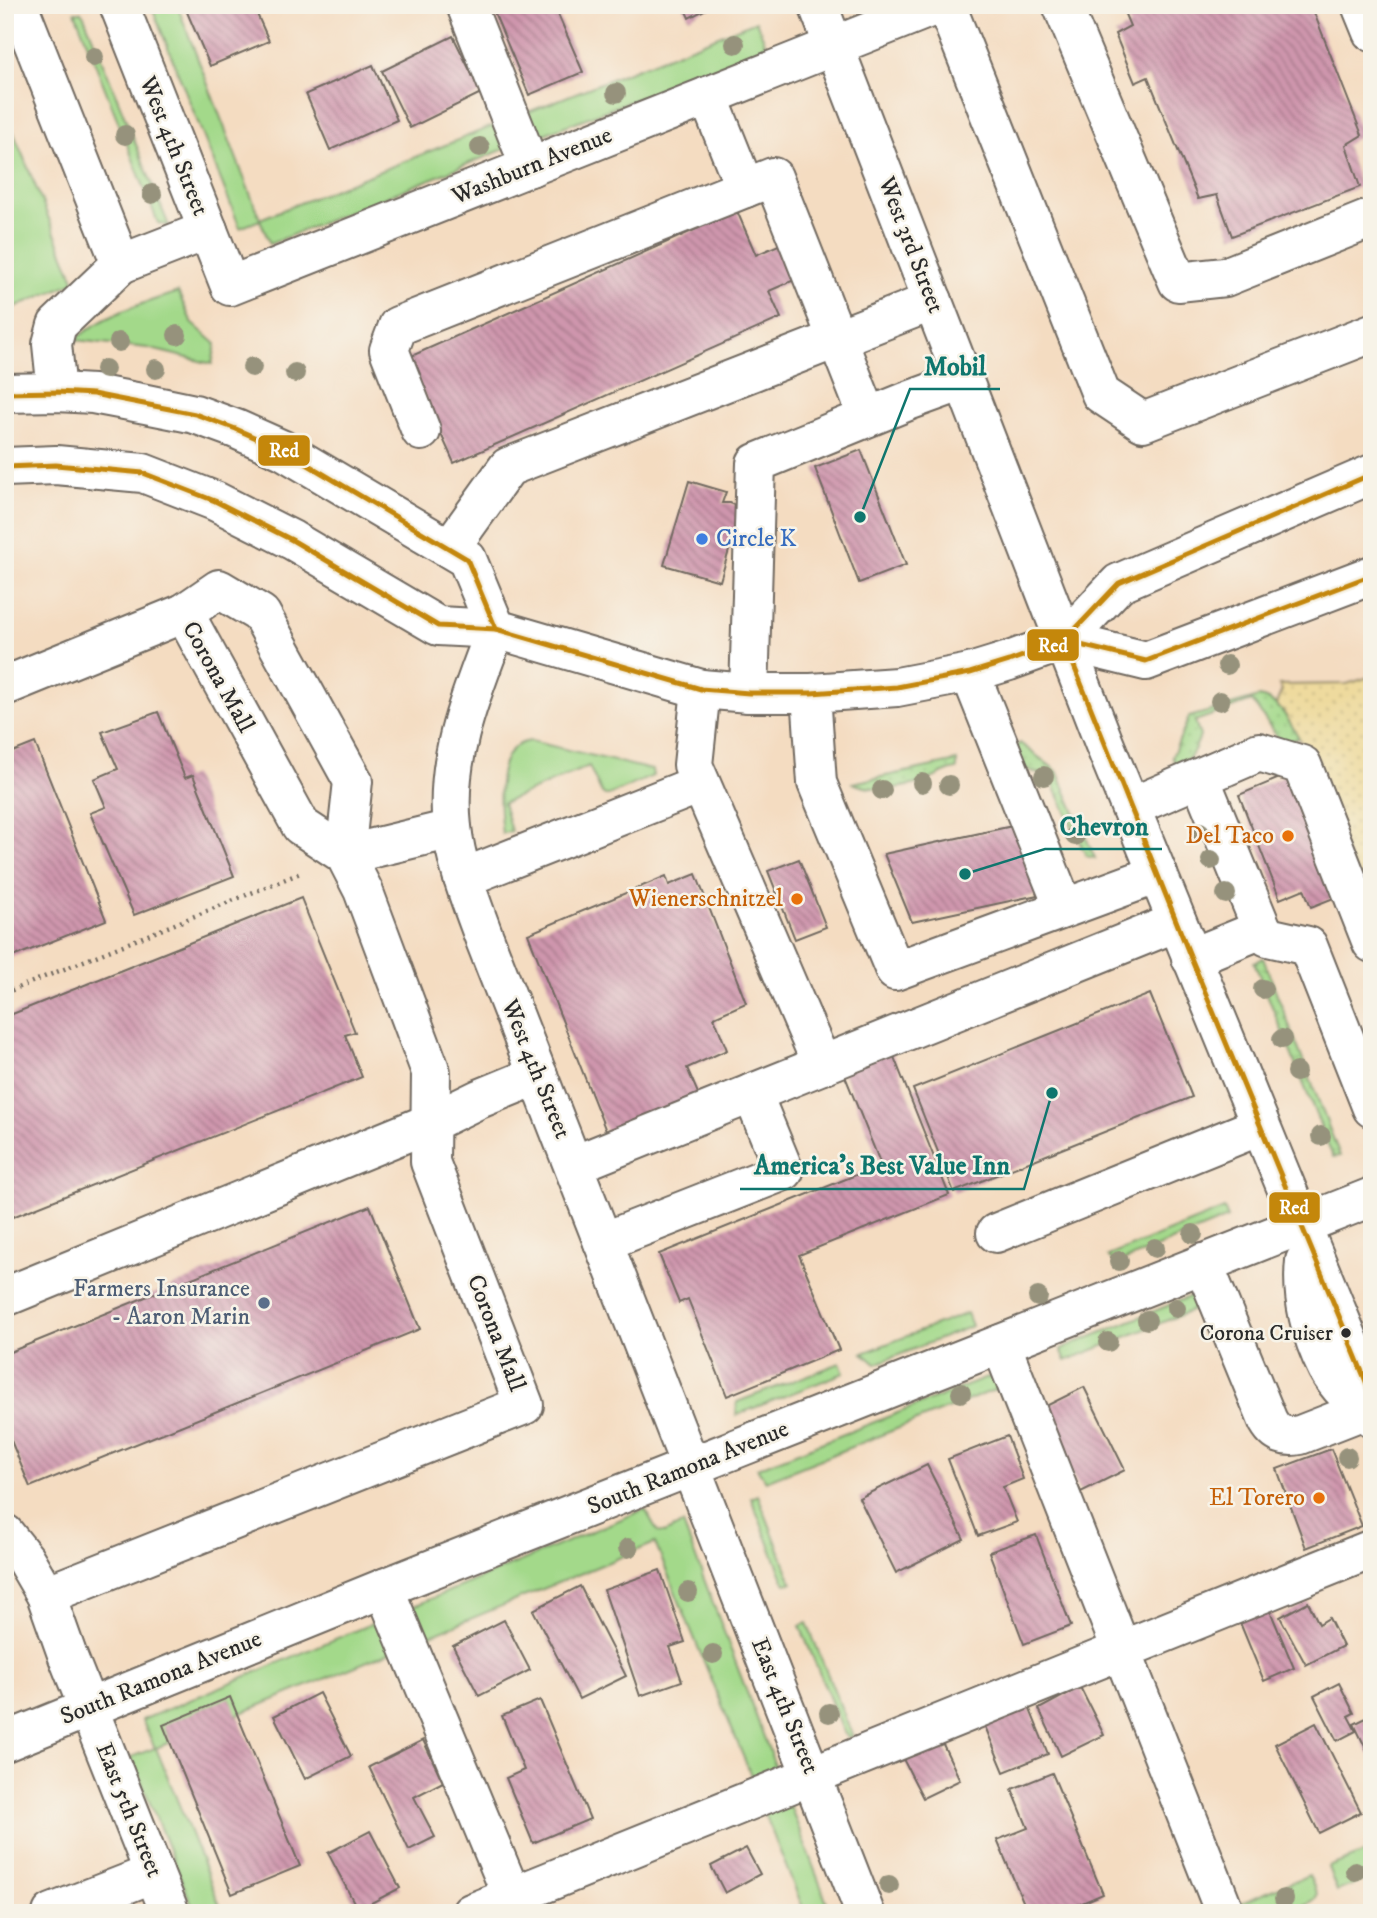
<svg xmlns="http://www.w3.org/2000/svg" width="1377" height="1918" font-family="'IM FELL DW Pica',serif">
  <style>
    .grass { fill: #a3d98a; stroke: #67825a; stroke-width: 2 }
    .sand { fill: url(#sand-dots); stroke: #8c8264; stroke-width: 2 }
    .park { fill: url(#park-dots); stroke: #67825a; stroke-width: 2 }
    .building { fill: url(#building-back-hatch) }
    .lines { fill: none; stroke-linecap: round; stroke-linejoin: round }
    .minor-casing { stroke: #716960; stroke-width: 42 }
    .major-casing { stroke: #716960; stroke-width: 42 }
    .path { stroke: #716960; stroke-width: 4.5; stroke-dasharray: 2 5; stroke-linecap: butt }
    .minor { stroke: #fff; stroke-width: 38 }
    .major { stroke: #fff; stroke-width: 38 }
    .bus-1-casing { stroke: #f7f3e8; stroke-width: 10 }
    .bus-1 { stroke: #c4870b; stroke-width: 5 }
    .tree { fill: #96927c }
    .shop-dot { fill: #3f7fe0; stroke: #f7f3e8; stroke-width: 2.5 }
    .food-dot { fill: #e8710a; stroke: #f7f3e8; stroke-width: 2.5 }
    .service-dot { fill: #5c6f8a; stroke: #f7f3e8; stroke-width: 2.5 }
    .bus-dot { fill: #2b2b2b; stroke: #f7f3e8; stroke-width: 2.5 }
    .labels { text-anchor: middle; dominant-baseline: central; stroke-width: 5; stroke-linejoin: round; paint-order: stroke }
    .bus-label { font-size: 22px; fill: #2b2b2b; stroke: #f7f3e8; text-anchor: end }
    .street-label { font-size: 24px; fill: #2b2b2b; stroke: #f7f3e8 }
    .shop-label { font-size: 24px; fill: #366cbe; stroke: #f7f3e8; text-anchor: start }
    .food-label { font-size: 24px; fill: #c56008; stroke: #f7f3e8; text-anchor: end }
    .service-label { font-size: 24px; fill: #4e5e75; stroke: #f7f3e8; text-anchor: end }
    .leader { fill: none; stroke: #0f766e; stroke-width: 2.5 }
    .callout-dot { fill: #0f766e; stroke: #f7f3e8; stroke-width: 2.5 }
    .callout-label { font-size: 26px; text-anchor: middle; font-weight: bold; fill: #0f766e; stroke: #f7f3e8; stroke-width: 5; stroke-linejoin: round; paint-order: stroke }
    .line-badge { stroke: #f7f3e8; stroke-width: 2.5 }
    .badge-label { font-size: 19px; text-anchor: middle; font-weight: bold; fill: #fff }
  </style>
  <defs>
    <pattern id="sand-dots" width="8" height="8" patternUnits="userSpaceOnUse" patternTransform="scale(1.75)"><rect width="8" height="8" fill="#eeda9e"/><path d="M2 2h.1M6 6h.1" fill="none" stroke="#cb8" stroke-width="1.8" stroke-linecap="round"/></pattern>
    <pattern id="park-dots" width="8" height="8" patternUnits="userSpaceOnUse" patternTransform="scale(1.75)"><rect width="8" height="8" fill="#a3d98a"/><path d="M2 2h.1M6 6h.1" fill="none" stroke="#8cba77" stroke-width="1.8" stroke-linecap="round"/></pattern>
    <pattern id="building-back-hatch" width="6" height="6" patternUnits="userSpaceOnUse" patternTransform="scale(1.75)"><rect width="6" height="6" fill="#cf96ad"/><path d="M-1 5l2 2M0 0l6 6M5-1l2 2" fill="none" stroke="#a87b8d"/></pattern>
  </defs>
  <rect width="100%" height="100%" fill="#f7f3e8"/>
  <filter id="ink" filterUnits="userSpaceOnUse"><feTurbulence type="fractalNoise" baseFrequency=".0143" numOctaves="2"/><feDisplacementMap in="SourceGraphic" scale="14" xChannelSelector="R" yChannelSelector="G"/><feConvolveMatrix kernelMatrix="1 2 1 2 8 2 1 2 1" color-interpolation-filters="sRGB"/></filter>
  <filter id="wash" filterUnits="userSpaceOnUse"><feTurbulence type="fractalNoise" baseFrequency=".00686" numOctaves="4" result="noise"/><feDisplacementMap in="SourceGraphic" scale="28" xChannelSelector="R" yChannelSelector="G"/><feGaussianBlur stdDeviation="1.57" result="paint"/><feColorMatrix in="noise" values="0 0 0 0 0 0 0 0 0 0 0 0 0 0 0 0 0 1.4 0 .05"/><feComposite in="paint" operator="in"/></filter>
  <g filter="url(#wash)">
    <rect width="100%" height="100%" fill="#f4dcc1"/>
    <!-- grass -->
    <g class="grass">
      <path d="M151,5h26l83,214 496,-198 12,28 -266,101 -232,94 -10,-24 -20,8z"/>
      <path d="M75,12h6l3,4 85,210 -11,-3z"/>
      <path d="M5,112l70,170 -70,29z"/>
      <path d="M178,292l14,31 24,21 -4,20 -65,-16 -72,-8c30,-27 65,-35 103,-48z"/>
      <path d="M531,741l121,29 1,6 -44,19h-4l-4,-3 -12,-26 -86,37 8,28 -9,3c-3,-27 -11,-90 29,-93z"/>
      <path d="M1224,1209l4,9 -112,46 -8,-8z"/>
      <path d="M1194,1295l9,11 -137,55 -5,-12z"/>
      <path d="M967,1313l5,13 -96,38 -13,-11z"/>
      <path d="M840,1363l4,10 -108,42 1,-13z"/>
      <path d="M997,1374l5,13 -236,94 -9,-13z"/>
      <path d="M758,1495l34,88 -7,1 -34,-86z"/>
      <path d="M645,1509l13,23 6,1 19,-9 148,389h-26l-42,-103 -10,-30 -98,-237 -499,205 67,165h-28l-64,-156 24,-9 -13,-28z"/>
      <path d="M807,1623l46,114h-5l-4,-4 -44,-107z"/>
      <path d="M1372,1850v27l-35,14 -9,-24z"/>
      <path d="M1309,1875l8,19 -1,4 -5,4 -28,11h-44l-3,-8z"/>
    </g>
    <!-- sand -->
    <path class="sand" d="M1372,676v240l-73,-178 -15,-25 -8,-9 6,-14 -3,-5 68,-1z"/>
    <!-- park -->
    <g class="park">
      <path d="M1259,697c21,4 30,24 40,41l-11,3 -10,-3 -26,-37 -57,20 5,15c-7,17 -7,23 -24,29l-4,-8 17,-40z"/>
      <path d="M1020,743l37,28 38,87 -9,-2 -35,-77 -27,-11 -9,-21z"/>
      <path d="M957,761v8c-10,1 -16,6 -26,10 -20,9 -58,14 -78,4z"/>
      <path d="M1263,958l77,198 -7,1 -79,-195z"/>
    </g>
    <g id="blocks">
      <!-- building -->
      <g class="building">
        <path d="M184,5h69l16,36 -59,25z"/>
        <path d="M491,5h63l29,67 -54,23z"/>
        <path d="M683,5h31l-25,13z"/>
        <path d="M1121,5h190l51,130 -16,10 14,42 -128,49 -15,-41 -19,4 -50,-122 -13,6 -20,-49 15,-8z"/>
        <path d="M453,36l28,57 -71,35 -28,-57z"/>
        <path d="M373,65l24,55 -67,30 -24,-56z"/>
        <path d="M737,211l19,44 36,-16 16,35 -39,17 12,27 -327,145 -47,-105z"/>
        <path d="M861,450l45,115 -47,18 -44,-115z"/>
        <path d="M689,481l37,11 -4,11h8l8,3 2,7 -20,68 -56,-16z"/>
        <path d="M158,712l27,66 8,-3 41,101 -100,39 -44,-102 16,-6 -12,-28 24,-10 -16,-37z"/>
        <path d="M35,743l71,177 -101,40v-205z"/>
        <path d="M1296,771l43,125 -28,11 -7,-18 -24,10 -41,-104z"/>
        <path d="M1017,825l30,68 -135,29 -28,-68z"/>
        <path d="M799,859l27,68 -31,12 -27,-68z"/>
        <path d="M696,874l50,129 -32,14 13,33 -40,18 13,30 -92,38 -80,-202 138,-58 3,9z"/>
        <path d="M301,898l54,134 -10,3 17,42 -357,143v-203z"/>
        <path d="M1150,994l42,103 -238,95 -41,-103z"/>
        <path d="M892,1052l57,143 -150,60 40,95 -112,46 -39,-97 -9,4 -20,-49 222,-89 -38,-94z"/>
        <path d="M370,1206l50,123 -390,158 -25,-61v-72z"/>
        <path d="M1084,1387l41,83 -44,22 -41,-83z"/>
        <path d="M1007,1436l16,43 -20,8 14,35 -39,14 -30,-77z"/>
        <path d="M1331,1449l31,77 -56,22 -29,-79z"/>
        <path d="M927,1465l37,74 -68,34 -37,-75z"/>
        <path d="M1036,1535l35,91 -47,18 -35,-92z"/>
        <path d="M660,1570l25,72 -15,5 12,34 -42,15 -36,-106z"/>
        <path d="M580,1586l46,90 -47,23 -46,-89z"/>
        <path d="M1266,1601l28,67 -30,13 -28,-68z"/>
        <path d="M1308,1602l11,22 10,-6 14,28 -37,19 -26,-48z"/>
        <path d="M504,1620l26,50 -51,26 -26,-50z"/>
        <path d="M1339,1683l15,30 -6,3 8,15 -19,10 -23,-45z"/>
        <path d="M1080,1687l24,48 -43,21 -22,-47z"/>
        <path d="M319,1693l32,63 -46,23 -31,-63z"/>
        <path d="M230,1697l70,169 -68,28 -69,-169z"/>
        <path d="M540,1700l50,119 -57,24 -27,-65 18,-8 -22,-54z"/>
        <path d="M1029,1707l19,47 -44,18 -20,-48z"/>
        <path d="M1372,1715v46l-18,-37z"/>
        <path d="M1316,1723l45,89 -42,21 -44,-89z"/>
        <path d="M940,1738l20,42 -37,18 -21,-41z"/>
        <path d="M423,1740l20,42 -29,15 21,40 -26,13 -40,-83z"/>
        <path d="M1052,1773l51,121 -44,19h-31l-31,-73 31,-12 -16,-39z"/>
        <path d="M370,1831l30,57 -42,22 -30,-57z"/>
        <path d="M746,1848l14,26 -35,19 -14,-27z"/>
      </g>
    </g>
  </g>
  <g filter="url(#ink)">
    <use href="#blocks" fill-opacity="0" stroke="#716960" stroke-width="2"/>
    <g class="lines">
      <!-- minor casing -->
      <g class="minor-casing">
        <g id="minor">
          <path d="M119,5l111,281 707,-281"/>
          <path d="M466,5l64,162"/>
          <path d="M818,5l286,738 268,654"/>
          <path d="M946,5l155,389 42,28 229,-89"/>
          <path d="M1062,5l116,277 47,-5 147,-59"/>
          <path d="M1361,5l11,27"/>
          <path d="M23,17l98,247 -64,61 -5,19 5,48"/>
          <path d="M708,96l37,92"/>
          <path d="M121,264l87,-34"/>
          <path d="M421,431l-32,-81 9,-24 375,-149 95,240"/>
          <path d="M450,548l58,-81 425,-166"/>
          <path d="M496,629c-24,63 -52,128 -44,198 4,39 20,77 33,113l380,973"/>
          <path d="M970,673l94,235"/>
          <path d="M5,686l179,-73 35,-24 42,25 92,167 -8,74"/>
          <path d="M701,689l-8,76 129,300"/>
          <path d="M749,693l7,-230 152,-62 55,-20"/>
          <path d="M811,693l6,90 78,188 263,-97"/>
          <path d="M1200,778l62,151 6,8 40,9 64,162"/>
          <path d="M1131,807l128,-55 43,13 70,178"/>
          <path d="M345,855l107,-26"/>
          <path d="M463,878l237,-94"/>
          <path d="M1191,958l71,-29"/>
          <path d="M574,1165l603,-243"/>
          <path d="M996,1233l264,-107"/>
          <path d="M603,1242l181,-71 -32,-78"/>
          <path d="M1305,1261c-4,36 6,76 22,107 10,19 28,35 45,49"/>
          <path d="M1203,1263l65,158c8,14 17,17 32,14l64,-25 8,-13"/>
          <path d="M5,1297l427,-175 47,-23 59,-24"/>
          <path d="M1001,1344l224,569"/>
          <path d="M5,1534l20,25 21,36 22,62 102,256"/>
          <path d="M384,1588l135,325"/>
          <path d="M46,1595l478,-190 -94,-243 1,-90 -68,-182 -18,-35 -44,-29 -117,-213"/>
          <path d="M5,1742l379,-154 988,-391"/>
          <path d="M52,1913l102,-40"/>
          <path d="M471,1913l901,-364"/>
        </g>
      </g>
      <!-- major casing -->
      <g class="major-casing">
        <g id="major">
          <path d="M5,393l52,-1 36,2 53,10 49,10 41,15 47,21 184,109 29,70"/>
          <path d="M5,467l51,-2 87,8 72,28 77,39 146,86 58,3 205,60 48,4h62l86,-6 73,-14 39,-12 55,-20 55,-58 253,-109"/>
          <path d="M1064,641l82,20 226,-86"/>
        </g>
      </g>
      <!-- path -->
      <path class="path" d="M5,993l298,-121"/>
      <!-- minor -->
      <use href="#minor" class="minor"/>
      <!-- major -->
      <use href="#major" class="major"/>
      <!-- bus-1 casing -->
      <g class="bus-1-casing">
        <g id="bus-1">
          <path d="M5,393l52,-1 36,2 102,20 41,15 47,21 184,109 29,70"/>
          <path d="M5,467l51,-2 87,8 72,28 77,39 146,86 58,3 205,60 48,4h62l86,-6 73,-14 39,-12 55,-20 55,-58 253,-109"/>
          <path d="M1064,641l127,317 181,438"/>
          <path d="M1064,641l82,20 226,-86"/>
        </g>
      </g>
      <!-- bus-1 -->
      <use href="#bus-1" class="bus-1"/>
    </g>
    <!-- trees -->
    <g class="tree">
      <circle cx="735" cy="44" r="10"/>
      <circle cx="94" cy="57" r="10"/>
      <circle cx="616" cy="93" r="10"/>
      <circle cx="125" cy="135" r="10"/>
      <circle cx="480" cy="147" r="10"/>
      <circle cx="152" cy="194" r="10"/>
      <circle cx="177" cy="335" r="10"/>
      <circle cx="119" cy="342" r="10"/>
      <circle cx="252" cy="367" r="10"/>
      <circle cx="105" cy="369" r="10"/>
      <circle cx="156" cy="369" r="10"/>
      <circle cx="295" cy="373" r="10"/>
      <circle cx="1227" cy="665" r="10"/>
      <circle cx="1220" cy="701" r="10"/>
      <circle cx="1044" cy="776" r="10"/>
      <circle cx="922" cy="783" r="10"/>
      <circle cx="949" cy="785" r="10"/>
      <circle cx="882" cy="790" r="10"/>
      <circle cx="1200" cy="832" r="10"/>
      <circle cx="1075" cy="836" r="10"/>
      <circle cx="1211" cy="860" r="10"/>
      <circle cx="1226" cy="894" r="10"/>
      <circle cx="1263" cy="989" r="10"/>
      <circle cx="1282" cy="1039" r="10"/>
      <circle cx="1296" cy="1072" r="10"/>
      <circle cx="1321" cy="1136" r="10"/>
      <circle cx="1193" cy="1234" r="10"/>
      <circle cx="1155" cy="1248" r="10"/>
      <circle cx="1119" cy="1261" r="10"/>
      <circle cx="1038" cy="1297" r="10"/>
      <circle cx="1176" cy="1308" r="10"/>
      <circle cx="1147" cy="1320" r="10"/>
      <circle cx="1108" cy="1342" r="10"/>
      <circle cx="961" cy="1393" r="10"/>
      <circle cx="1347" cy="1457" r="10"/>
      <circle cx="628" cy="1548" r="10"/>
      <circle cx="688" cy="1592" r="10"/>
      <circle cx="713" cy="1654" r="10"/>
      <circle cx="829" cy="1713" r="10"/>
      <circle cx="1355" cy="1871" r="10"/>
      <circle cx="889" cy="1885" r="10"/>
      <circle cx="1284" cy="1899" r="10"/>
    </g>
  </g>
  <!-- markers -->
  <circle class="shop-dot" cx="702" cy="539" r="7"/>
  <g class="food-dot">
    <circle cx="1288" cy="836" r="7"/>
    <circle cx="797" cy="899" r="7"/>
    <circle cx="1319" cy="1498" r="7"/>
  </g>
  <circle class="service-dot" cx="264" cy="1303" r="7"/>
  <circle class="bus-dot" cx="1346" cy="1333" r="6"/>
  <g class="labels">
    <!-- bus labels -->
    <g class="bus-label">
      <text x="1333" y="1333">Corona Cruiser</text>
    </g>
    <!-- street labels -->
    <g class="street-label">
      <text transform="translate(174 146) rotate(68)">West 4th Street</text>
      <text transform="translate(532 166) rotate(-22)">Washburn Avenue</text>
      <text transform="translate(911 245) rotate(69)">West 3rd Street</text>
      <text transform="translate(218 677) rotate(61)">Corona Mall</text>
      <text transform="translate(536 1069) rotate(68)">West 4th Street</text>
      <text transform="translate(496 1333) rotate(69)">Corona Mall</text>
      <text transform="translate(688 1468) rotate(-22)">South Ramona Avenue</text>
      <text transform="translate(161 1678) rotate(-22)">South Ramona Avenue</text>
      <text transform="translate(785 1706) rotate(68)">East 4th Street</text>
      <text transform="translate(129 1810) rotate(68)">East 5th Street</text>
    </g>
    <!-- shop labels -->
    <g class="shop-label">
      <text x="716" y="539">Circle K</text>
    </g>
    <!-- food labels -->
    <g class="food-label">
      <text x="1274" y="836">Del Taco</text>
      <text x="783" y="899">Wienerschnitzel</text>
      <text x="1305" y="1498">El Torero</text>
    </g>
    <!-- service labels -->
    <g class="service-label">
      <text x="250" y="1289">Farmers Insurance<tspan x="250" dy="28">- Aaron Marin</tspan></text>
    </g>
  </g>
  <!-- callouts -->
  <path class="leader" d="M860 517L910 389H1000M965 874L1045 849H1162M1052 1093L1024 1189H740"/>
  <g class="callout-dot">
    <circle cx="860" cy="517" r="7"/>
    <circle cx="965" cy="874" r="7"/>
    <circle cx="1052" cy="1093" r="7"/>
  </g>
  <g class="callout-label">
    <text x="955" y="375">Mobil</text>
    <text x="1104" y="835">Chevron</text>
    <text x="882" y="1174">America's Best Value Inn</text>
  </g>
  <g class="line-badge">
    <rect x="257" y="434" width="54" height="33" rx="7" fill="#c4870b"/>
    <rect x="1026" y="628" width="54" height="34" rx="7" fill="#c4870b"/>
    <rect x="1268" y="1191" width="53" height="33" rx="7" fill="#c4870b"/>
  </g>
  <g class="badge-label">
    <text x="284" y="457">Red</text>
    <text x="1053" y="652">Red</text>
    <text x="1294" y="1214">Red</text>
  </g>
  <!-- margin -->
  <rect width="1377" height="1918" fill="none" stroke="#f7f3e8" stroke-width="28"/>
</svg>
